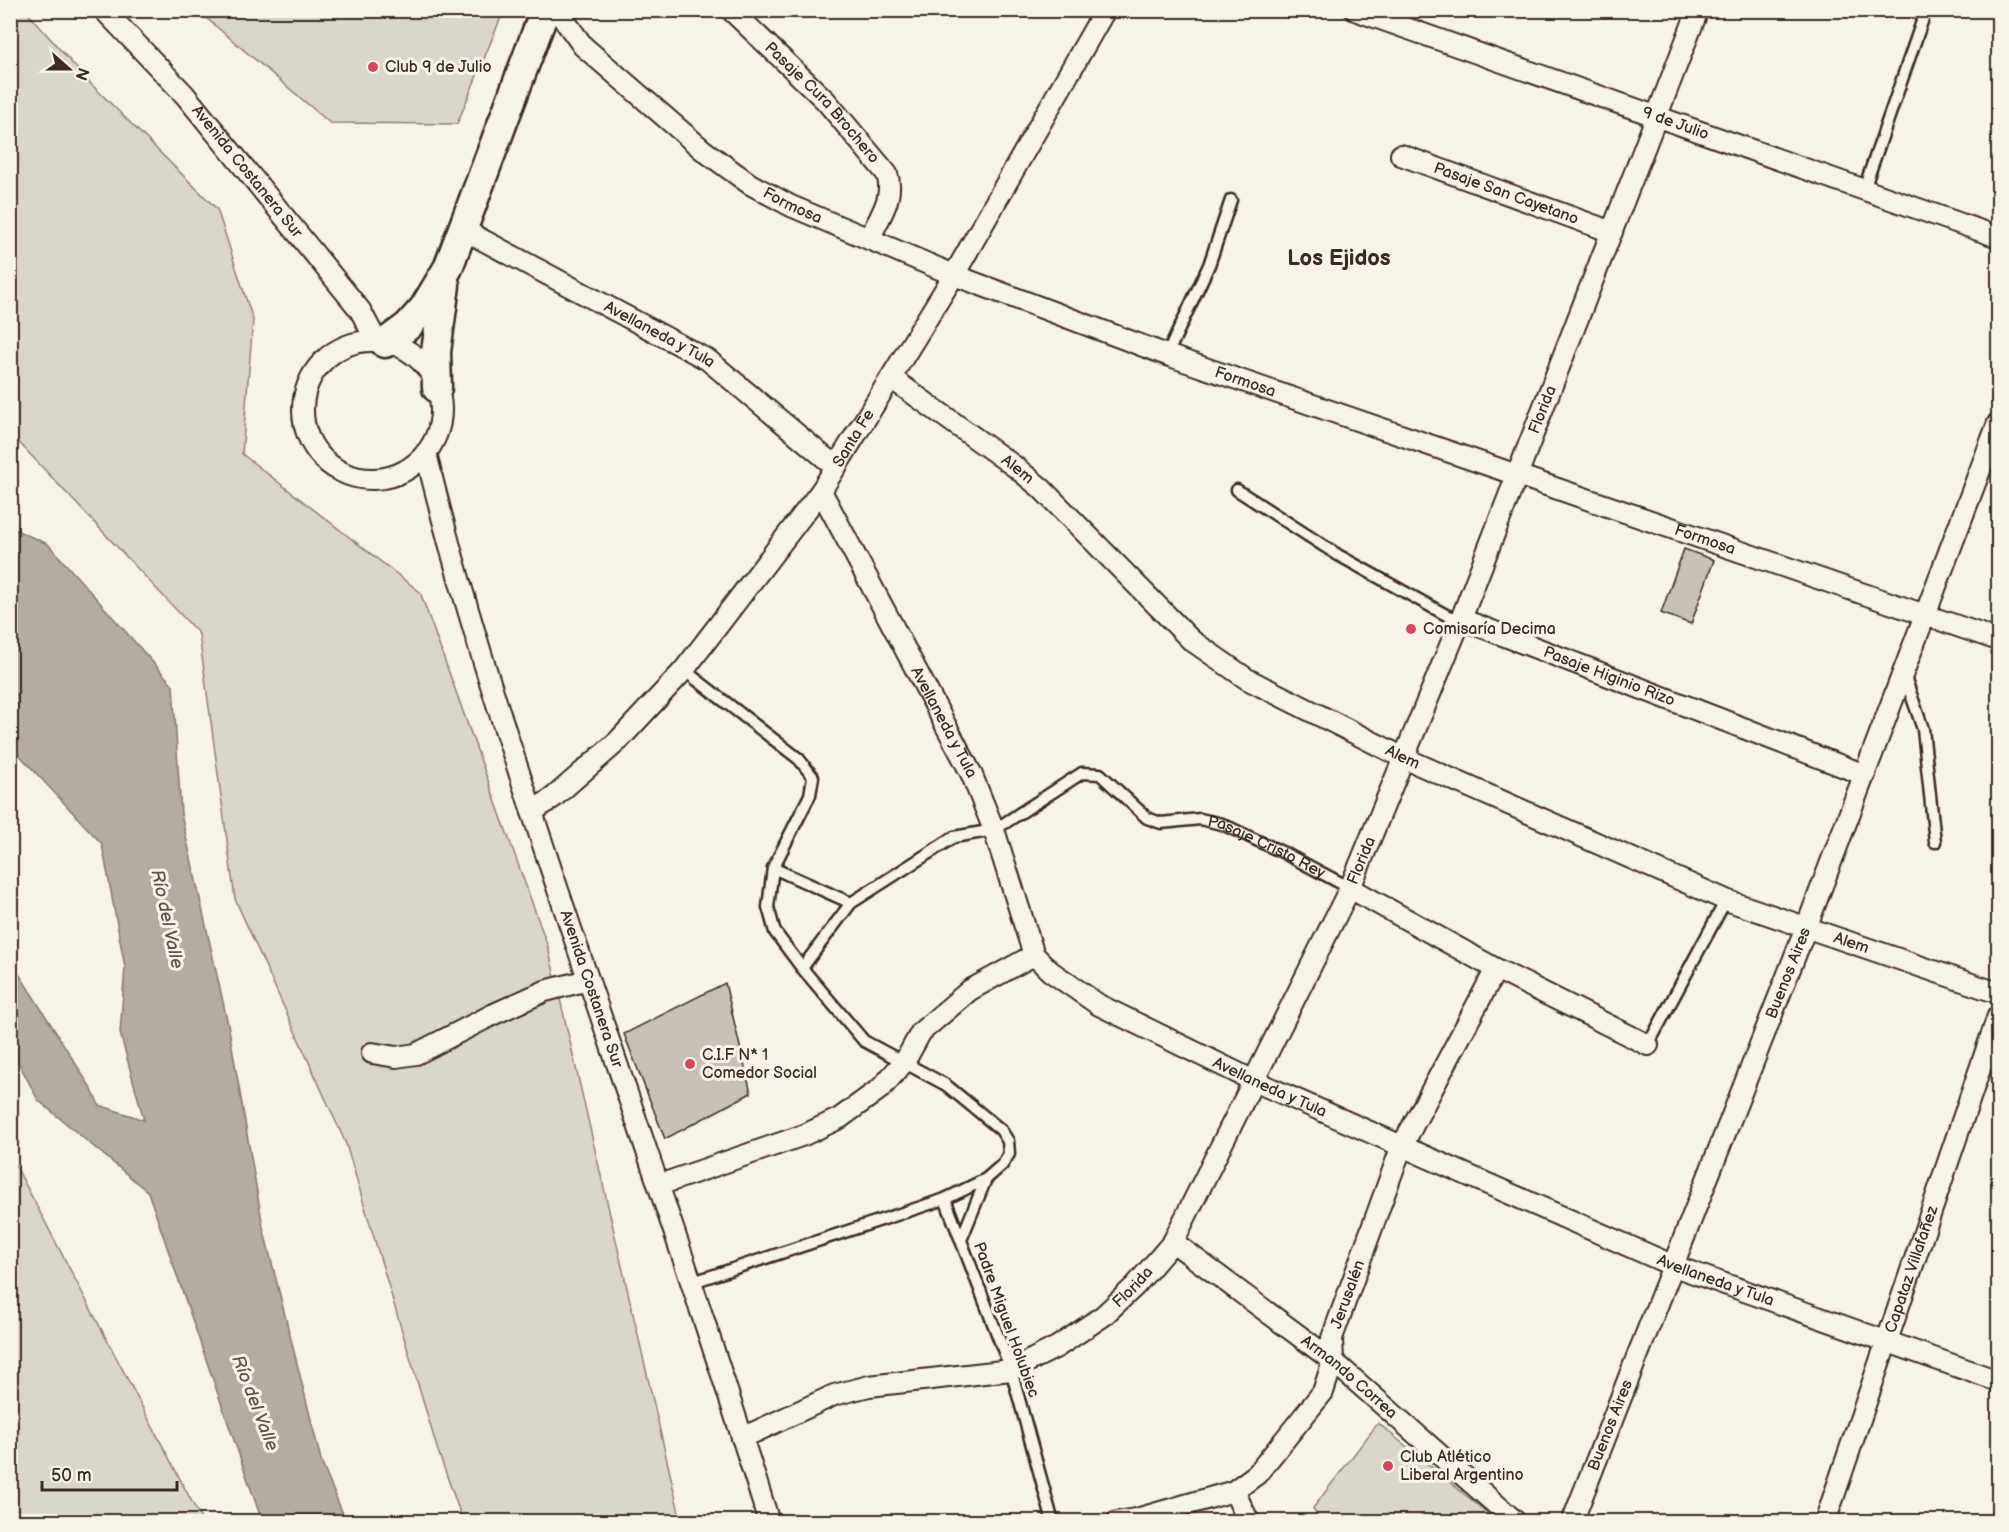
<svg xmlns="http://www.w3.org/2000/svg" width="2009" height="1532" font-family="'Balsamiq Sans',sans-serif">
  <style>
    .green { fill: #dbd6cb; stroke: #8b8074; stroke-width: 1.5 }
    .water { fill: #b4aca0; stroke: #84786c; stroke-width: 1.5 }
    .building { fill: #c8c1b6; stroke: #3b2a1e; stroke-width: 1.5 }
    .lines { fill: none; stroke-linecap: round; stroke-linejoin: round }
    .lane-casing { stroke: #3b2a1e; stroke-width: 15 }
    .street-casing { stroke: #3b2a1e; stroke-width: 24 }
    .secondary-casing { stroke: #3b2a1e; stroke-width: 33 }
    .lane { stroke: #f7f3e8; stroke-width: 10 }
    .street { stroke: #f7f3e8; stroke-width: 20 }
    .secondary { stroke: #f7f3e8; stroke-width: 28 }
    .poi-dot { fill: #d1495b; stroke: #f7f3e8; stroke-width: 2 }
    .labels { text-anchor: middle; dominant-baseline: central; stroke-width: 6; stroke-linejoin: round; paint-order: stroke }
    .poi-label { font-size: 16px; fill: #3b2a1e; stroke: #f7f3e8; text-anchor: start }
    .street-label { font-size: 16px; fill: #3b2a1e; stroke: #f7f3e8 }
    .water-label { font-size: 18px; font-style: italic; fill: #5f5145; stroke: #f7f3e8 }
    .district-label { font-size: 22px; font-weight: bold; fill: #3b2a1e; stroke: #f7f3e8 }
  </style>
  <rect width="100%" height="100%" fill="#f7f3e8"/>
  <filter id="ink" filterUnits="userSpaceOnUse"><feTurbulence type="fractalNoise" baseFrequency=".0167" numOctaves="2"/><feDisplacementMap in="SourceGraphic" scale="12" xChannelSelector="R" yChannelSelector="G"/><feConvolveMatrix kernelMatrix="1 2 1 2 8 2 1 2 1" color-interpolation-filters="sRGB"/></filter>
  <g filter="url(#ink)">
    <!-- green -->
    <g class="green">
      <path d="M25,10l62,70 130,129 36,111 -11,134 178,138 128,355 133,574h-218l-25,-70 -92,-307 -111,-245 -36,-265 -188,-200 -1,-423z"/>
      <path d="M504,10l-47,114 -127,-1 -132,-112z"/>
      <path d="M10,1157h1l191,364h-191z"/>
      <path d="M1378,1423l119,98h-177l-7,-13z"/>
    </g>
    <!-- water -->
    <path class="water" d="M11,528l37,16 125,141 8,129 48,215 34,198 59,237 24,57h-84l-114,-329 -110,-92 -27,-52v-87l80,127 8,17 45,15 -24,-87 5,-66 -23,-123 -91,-98z"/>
    <!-- building -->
    <g class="building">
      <path d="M1684,549l30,11 -23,64 -30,-11z"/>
      <path d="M725,983l26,110 -86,46 -41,-105z"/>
    </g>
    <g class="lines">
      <!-- lane casing -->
      <g class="lane-casing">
        <g id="lane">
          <path d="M1864,189l62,-179"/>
          <path d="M1167,355l42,-90 22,-65"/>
          <path d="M1237,490l101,65 110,61 13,3"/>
          <path d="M684,670l115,89 14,18 -3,18 -37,73 -5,39 7,25 27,36 62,73 82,44 55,45 7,11 1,13 -7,11 -16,14 -41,20 -255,84"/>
          <path d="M1904,674l19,55 12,113"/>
          <path d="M773,868l78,35"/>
          <path id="s1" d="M802,968l49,-65 103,-66 40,-7 88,-57 18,1 47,44 14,5 39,-4 22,5 62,29 66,35"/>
          <path d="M1648,1045l78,-145"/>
          <path d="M945,1199l66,171 42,152"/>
          <path d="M961,1240l25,-61"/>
        </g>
      </g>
      <!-- street casing -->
      <g class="street-casing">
        <g id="street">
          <path id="s2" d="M104,10l81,85 175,215 17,32"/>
          <path id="s3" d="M557,10l26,36 120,104 47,34 41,22 163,69 213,80 831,285"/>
          <path id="s4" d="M731,10l95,91 61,73c8,23 -8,44 -18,65"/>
          <path id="s5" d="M1355,10l643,227"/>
          <path id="s6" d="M1401,155l211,77"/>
          <path id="s7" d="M462,229l246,131 128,107"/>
          <circle cx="372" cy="410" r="69"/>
          <path id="s8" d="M891,378l123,88 27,22 150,152 56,39 157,79 322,142 272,93"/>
          <path id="s9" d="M426,453c35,148 84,293 132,437 71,211 145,420 211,632"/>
          <path id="s10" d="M821,491l150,282 23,57 40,125 16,16 49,34 155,76 420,185 324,115"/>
          <path id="s11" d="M1461,619l404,156"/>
          <path id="s12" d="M532,812l22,-15 64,-56 66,-71 137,-179 133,-216 151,-265"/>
          <path d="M1350,888l146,81 152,76"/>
          <path d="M372,1053l24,4 20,-3 78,-40 51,-23 43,-11"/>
          <path d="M659,1185l145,-50 36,-17 41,-30 24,-27 16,-29 49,-42 64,-35"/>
          <path id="s13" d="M1173,1242l160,119 183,161"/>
          <path id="s14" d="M742,1438l92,-43 35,-9 142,-16 46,-23 46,-31 32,-30 38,-44 177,-354 111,-269 237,-609"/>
          <path d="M1234,1491l15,31"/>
          <path id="s15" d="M1117,1522l19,-3 98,-28 23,-17 66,-82 10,-31 -1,-23 69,-190 95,-179"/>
          <path id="s16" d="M1572,1522l234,-594 192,-505"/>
          <path id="s17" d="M1825,1522l173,-506"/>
        </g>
      </g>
      <!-- secondary casing -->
      <g class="secondary-casing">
        <g id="secondary">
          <path d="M385,343l23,-17 16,-18 24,-40 97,-258"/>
          <path d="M437,388l-1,-36 9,-67"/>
        </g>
      </g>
      <!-- lane -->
      <use href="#lane" class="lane"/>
      <!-- street -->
      <use href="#street" class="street"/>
      <!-- secondary -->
      <use href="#secondary" class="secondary"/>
    </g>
  </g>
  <!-- markers -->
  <g class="poi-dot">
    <circle cx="373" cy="67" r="6"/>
    <circle cx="1411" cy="629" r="6"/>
    <circle cx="690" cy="1064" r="6"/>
    <circle cx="1388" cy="1466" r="6"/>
  </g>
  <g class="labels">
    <!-- poi labels -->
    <g class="poi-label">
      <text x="385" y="67">Club 9 de Julio</text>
      <text x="1423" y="629">Comisaría Decima</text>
      <text x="702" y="1055">C.I.F N* 1<tspan x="702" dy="18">Comedor Social</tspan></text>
      <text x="1400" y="1457">Club Atlético<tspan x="1400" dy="18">Liberal Argentino</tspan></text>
    </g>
    <!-- street labels -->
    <g class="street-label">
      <text stroke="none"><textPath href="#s4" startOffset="130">Pasaje Cura Brochero</textPath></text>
      <text stroke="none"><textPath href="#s5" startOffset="340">9 de Julio</textPath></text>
      <text stroke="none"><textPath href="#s2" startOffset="216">Avenida Costanera Sur</textPath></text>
      <text stroke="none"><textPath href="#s6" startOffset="112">Pasaje San Cayetano</textPath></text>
      <text stroke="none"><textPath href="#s3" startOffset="309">Formosa</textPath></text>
      <text stroke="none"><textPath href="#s7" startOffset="224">Avellaneda y Tula</textPath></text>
      <text stroke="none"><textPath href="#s3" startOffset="795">Formosa</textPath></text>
      <text stroke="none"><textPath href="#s14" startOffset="1401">Florida</textPath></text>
      <text stroke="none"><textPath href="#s12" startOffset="496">Santa Fe</textPath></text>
      <text stroke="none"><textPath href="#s8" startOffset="156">Alem</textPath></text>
      <text stroke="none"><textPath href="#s3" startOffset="1281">Formosa</textPath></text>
      <text stroke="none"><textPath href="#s11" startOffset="159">Pasaje Higinio Rizo</textPath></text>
      <text stroke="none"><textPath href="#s10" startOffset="262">Avellaneda y Tula</textPath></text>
      <text stroke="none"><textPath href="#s8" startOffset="642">Alem</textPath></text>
      <text stroke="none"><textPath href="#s1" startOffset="558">Pasaje Cristo Rey</textPath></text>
      <text stroke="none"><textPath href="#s14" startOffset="915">Florida</textPath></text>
      <text stroke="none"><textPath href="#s8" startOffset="1128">Alem</textPath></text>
      <text stroke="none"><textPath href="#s16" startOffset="590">Buenos Aires</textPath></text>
      <text stroke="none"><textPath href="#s9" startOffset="561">Avenida Costanera Sur</textPath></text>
      <text stroke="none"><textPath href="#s10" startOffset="784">Avellaneda y Tula</textPath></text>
      <text stroke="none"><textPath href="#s17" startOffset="267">Capataz Villafañez</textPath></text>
      <text stroke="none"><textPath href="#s10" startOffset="1270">Avellaneda y Tula</textPath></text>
      <text stroke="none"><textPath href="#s14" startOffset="429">Florida</textPath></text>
      <text stroke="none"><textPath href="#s15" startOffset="357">Jerusalén</textPath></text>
      <text transform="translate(1006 1320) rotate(70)">Padre Miguel Holubiec</text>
      <text stroke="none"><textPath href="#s13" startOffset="222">Armando Correa</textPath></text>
      <text stroke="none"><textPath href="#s16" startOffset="104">Buenos Aires</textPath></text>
    </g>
    <!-- water labels -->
    <g class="water-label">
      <text transform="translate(167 919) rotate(78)">Río del Valle</text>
      <text transform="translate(255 1403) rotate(69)">Río del Valle</text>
    </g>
    <!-- district labels -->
    <g class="district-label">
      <text x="1339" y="258">Los Ejidos</text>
    </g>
  </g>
  <!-- margin -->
  <rect width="2009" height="1532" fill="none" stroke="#f7f3e8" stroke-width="36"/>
  <rect x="18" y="18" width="1973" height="1496" fill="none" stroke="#3b2a1e" stroke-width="2" filter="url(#ink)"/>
  <!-- north arrow -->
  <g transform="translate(69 69) rotate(111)" stroke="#f7f3e8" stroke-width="4.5" paint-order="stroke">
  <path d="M0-4.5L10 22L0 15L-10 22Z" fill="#3b2a1e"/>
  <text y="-9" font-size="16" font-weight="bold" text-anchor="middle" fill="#3b2a1e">N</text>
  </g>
  <!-- scale -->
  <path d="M42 1481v9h135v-9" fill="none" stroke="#3b2a1e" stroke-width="3"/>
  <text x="51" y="1481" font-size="18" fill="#3b2a1e" stroke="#f7f3e8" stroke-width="4.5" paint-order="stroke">50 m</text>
</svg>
